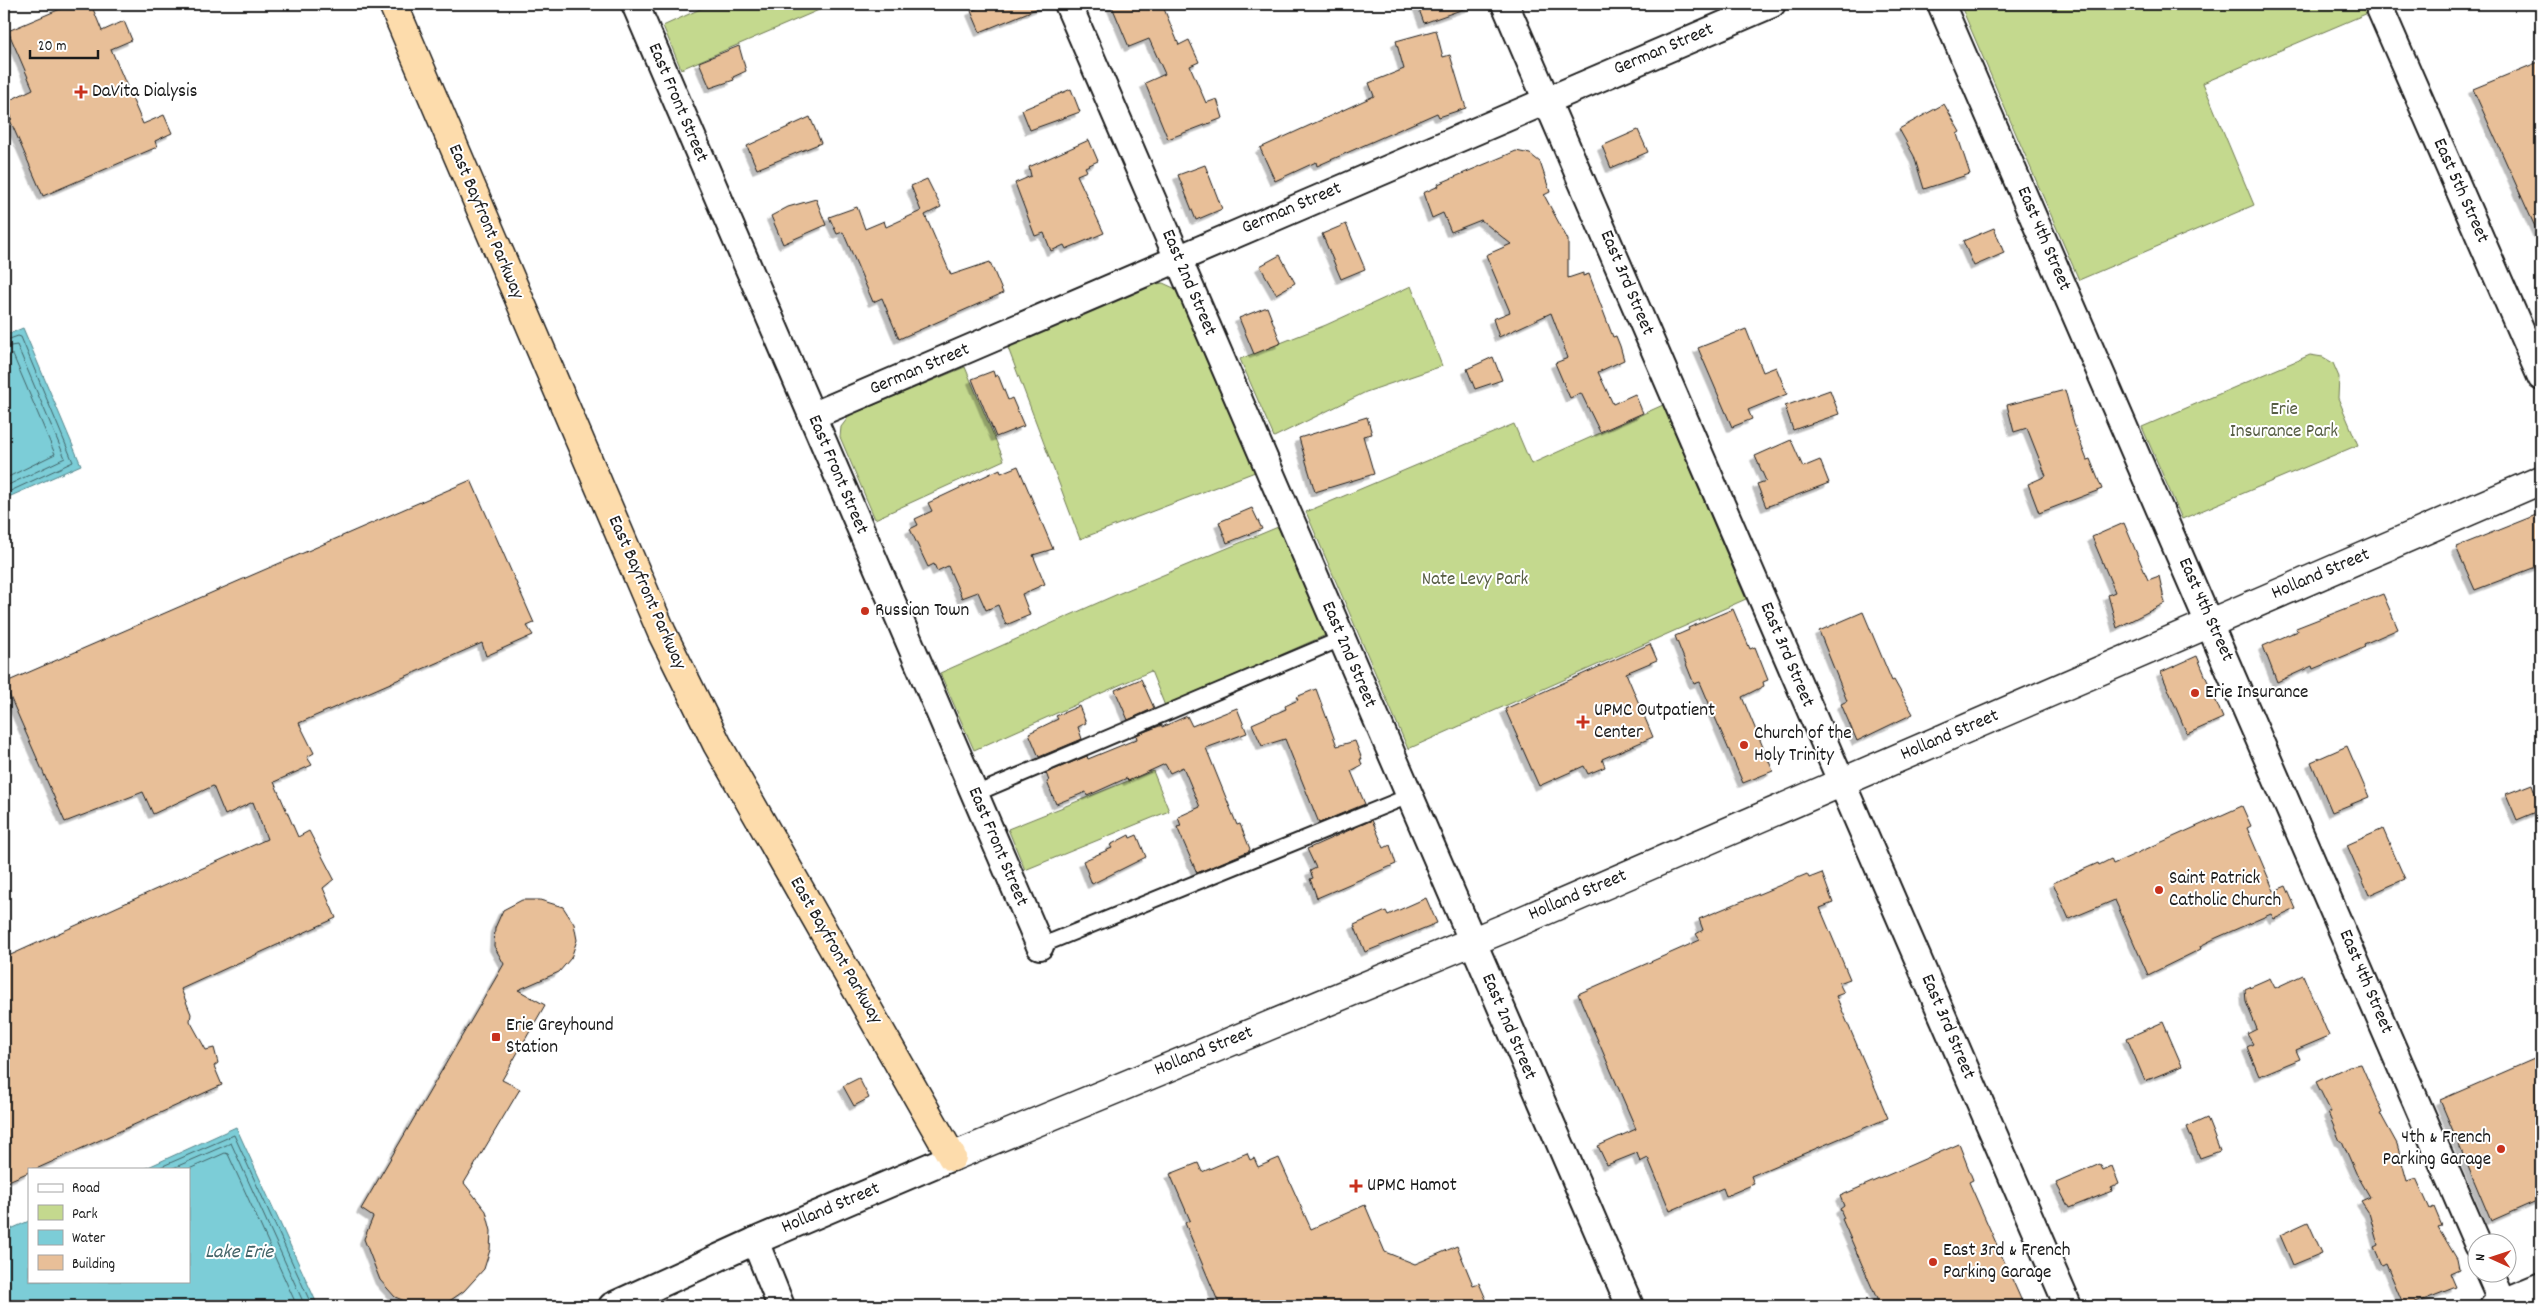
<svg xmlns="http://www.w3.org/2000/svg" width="2545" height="1310" font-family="Dekko,sans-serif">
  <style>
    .green { fill: #c4d98e; stroke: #707a55 }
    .water { fill: #7ccdd7; stroke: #56868c }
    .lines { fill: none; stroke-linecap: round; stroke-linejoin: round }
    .shore { stroke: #426367; stroke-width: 1 }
    .building { fill: #e8bf98; stroke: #1c1c1c; filter: url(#shadow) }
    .service-casing { stroke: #1c1c1c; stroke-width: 18 }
    .minor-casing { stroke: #1c1c1c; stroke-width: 30 }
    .tertiary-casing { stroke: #1c1c1c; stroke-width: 31 }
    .trunk-casing { stroke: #1c1c1c; stroke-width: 31 }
    .service { stroke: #fff; stroke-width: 14 }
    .minor { stroke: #fff; stroke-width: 26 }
    .tertiary { stroke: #fff; stroke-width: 28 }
    .trunk { stroke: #fddcac; stroke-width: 28 }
    .poi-dot { fill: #c8321e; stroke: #fff; stroke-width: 2 }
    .labels { text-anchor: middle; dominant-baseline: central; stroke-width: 4; stroke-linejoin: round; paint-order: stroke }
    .street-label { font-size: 19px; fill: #1c1c1c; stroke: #fff }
    .poi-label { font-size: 19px; fill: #1c1c1c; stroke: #fff; text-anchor: start }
    .park-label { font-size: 19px; fill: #575e44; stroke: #fff }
    .water-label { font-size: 20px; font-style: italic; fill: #426367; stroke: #fff }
  </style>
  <defs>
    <filter id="shadow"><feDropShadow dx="-4.5" dy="4.5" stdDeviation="0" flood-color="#0004"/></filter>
  </defs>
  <rect width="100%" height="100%" fill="#fff"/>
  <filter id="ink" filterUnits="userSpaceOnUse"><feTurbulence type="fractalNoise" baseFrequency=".02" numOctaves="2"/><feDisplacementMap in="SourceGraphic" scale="10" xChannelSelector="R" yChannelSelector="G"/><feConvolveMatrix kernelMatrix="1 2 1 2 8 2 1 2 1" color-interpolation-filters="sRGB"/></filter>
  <g filter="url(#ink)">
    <!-- green -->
    <g class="green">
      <path d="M711,4h122l-152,65 -18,-43z"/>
      <path d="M1960,4h404l4,9 -165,70 51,122 -175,75z"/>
      <path d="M1163,283l13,6 79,183 -175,67 -72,-191 149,-64z"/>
      <path d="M1411,286l31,80 -76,26 -92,45 -34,-78 86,-34z"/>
      <path d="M2310,355l13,2 10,6 6,14 -1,21 20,47 -176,74 -40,-92z"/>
      <path d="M965,367l39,93 -129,59 -35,-82 1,-10 9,-12z"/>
      <path d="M1663,405l83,194 -338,150 -102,-237 208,-88 17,40z"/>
      <path d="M1278,527l48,108 -161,71 -14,-35 -177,79 -34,-77 180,-80z"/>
      <path d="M1153,771l16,40 -144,59 -17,-41z"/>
    </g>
    <!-- water -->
    <g class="water">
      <path d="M23,328l58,137 -77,34v-163z"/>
      <path d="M236,1127l82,179h-314v-74l25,-11v60h160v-112h-45z"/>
    </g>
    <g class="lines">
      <!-- shore -->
      <g class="shore">
        <path d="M4,341l14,-5 3,1 52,125 -69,32"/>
        <path d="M4,347l13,-2 48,113 -61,29"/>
        <path d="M4,354l9,1 42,99 -51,25"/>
        <path d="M156,1169l78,-34 78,171"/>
        <path d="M171,1169l60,-26 74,163"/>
        <path d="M189,1169l36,-16 3,1 69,152"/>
      </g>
    </g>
    <!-- building -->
    <g class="building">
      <path d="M72,4h19l11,27 22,-10 8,19 -21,9 32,75 21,-9 8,18 -17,8 2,6 -114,49 -33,-76 2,-1 -6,-17 27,-13 -25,-58z"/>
      <path d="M988,4h60l-68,28 -9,-21z"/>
      <path d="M1111,4h51l17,41 10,-5 10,22 -9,4 16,37 11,-4 6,19 -55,21 -23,-56 20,-9 -16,-35 -20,8z"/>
      <path d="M1417,4h55v2l-48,17z"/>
      <path d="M1436,30l7,27 7,-2 16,53 -27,9 -2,-4 -120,53 -1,-4 -41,19 -15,-33 114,-52 -5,-13 35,-14 -8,-28z"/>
      <path d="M739,46l7,25 -13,6 1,3 -24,8 -11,-26z"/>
      <path d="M2541,61v179l-68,-151z"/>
      <path d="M1071,89l9,23 -50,18 -8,-20z"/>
      <path d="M1944,104l16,28 -3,2 13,40 -46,15 -10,-33 -15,-27z"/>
      <path d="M810,117l11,26 -64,26 -10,-23z"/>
      <path d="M1638,130l10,22 -37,16 -9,-22z"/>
      <path d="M1089,140l9,21 -13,6 2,4 -10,4 27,58 -38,16 -2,-4 -13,6 -7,-18 -9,3 -20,-53 16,-7 -2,-9z"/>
      <path d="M1516,151l14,3 10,8 10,30 -6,3 24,45v38l15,-5v3l6,-2 24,63 3,-1 4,10 4,14 -26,12 15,32 22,-10 8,19 -43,19 -19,-39 -11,5 -15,-35 13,-5 -17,-45 -52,24 -6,-18 17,-7 -24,-57 25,-11 -30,-24 -30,12 -8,-19 -11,5 -9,-25 16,-7 -1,-2z"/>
      <path d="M1205,165l17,44 -26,11 -18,-45z"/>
      <path d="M927,179l14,28 -16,8 26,60 39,-13 13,31 -104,46 -17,-41 -9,4 -30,-70 -6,2 -8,-17 28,-10 8,22 19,-8 2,6 35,-16 -10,-25z"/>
      <path d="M816,199l10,26 -43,19 -12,-28 17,-9z"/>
      <path d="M1346,224l19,45 -24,10 -19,-45z"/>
      <path d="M1994,228l10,25 -30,13 -11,-25z"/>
      <path d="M1280,255l15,28 -19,11 -16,-28z"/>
      <path d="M1267,307l14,36 -27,11 -15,-36z"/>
      <path d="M1746,329l17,43 13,-5 11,27 -39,16 4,9 -20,8 -34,-79z"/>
      <path d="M1493,357l9,23 -27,9 -8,-20z"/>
      <path d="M993,371l2,6 3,-2 10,25 4,-2 12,28 -28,11 -24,-58z"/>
      <path d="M1830,390l9,24 -46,16 -8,-24z"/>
      <path d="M2065,390l12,44 10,26 3,-1 12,30 -63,24 -11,-29 18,-8 -19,-48 -13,4 -7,-27z"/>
      <path d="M1367,417l5,17 -9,2 11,38 -59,18 -16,-54z"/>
      <path d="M1791,440l12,27 17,-7 9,23 -63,24 -9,-23 9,-3 -11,-25z"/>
      <path d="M1018,466l35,83 -20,6 12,29 -23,10 8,21 -24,10 -8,-20 -12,5 -8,-18 -16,6 -14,-32 -11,5 -3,-7 -6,3 -18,-38 8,-4 -3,-6 17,-8 -4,-8 72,-34 1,4z"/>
      <path d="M471,480l63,143 -7,3 6,9 -47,21 -4,-13 -183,80 15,30 -7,4 5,8 -38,17 24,55 11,-6 25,48 -11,9 13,30 -155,71 10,25 -1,7 16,29 8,-2 4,15 -4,3 8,19 -186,84h-7v3l-25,11v-225l263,-119 -14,-37 -28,13 -12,-29 -60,28 -10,-22 -78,30 -61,-139z"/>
      <path d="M1252,508l10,21 -35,14 -8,-21z"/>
      <path d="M2541,513v52l-66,25 -19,-43z"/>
      <path d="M2124,523l24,57 11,-4 6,27 -48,25 -9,-33 7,-3 -23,-55z"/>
      <path d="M2383,594l15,35 -34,15 1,3 -11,5 -41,17 -1,-3 -35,16 -14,-36 34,-15 -1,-3z"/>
      <path d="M1733,609l17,40 5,-2 13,33 -5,2 1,4 -22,11 31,74 -30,12 -43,-101 -6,2 -19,-48 14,-6 -1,-2z"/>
      <path d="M1863,612l29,69 2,-1 19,34 -56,27 -16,-37 6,-3 -28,-70z"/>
      <path d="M1650,644l7,16 -31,13 27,64 -51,22 3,8 -17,7 -4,-8 -45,20 -34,-77z"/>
      <path d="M2197,656l26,62 -36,16 -26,-62z"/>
      <path d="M1141,679l13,29 -26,12 -13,-30z"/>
      <path d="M1316,689l21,57 18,-5 7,18h-2l2,6 -11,6 14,33 -46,19 -34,-84 -23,7 -10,-22 34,-15 -1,-3 13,-6 -2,-3z"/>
      <path d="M1079,706l7,17 -8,4 4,12 -43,18 -10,-24 29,-14 -2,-3z"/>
      <path d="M1237,708l10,25 -41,15 31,77 3,-1 10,25 -1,2 -52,22 -20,-46 4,-1 -3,-9 22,-10 -17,-40 -13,6 -5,-9 -37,17 -1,-3 -40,18 -1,-4 -30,12 -9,-22 2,-1 -3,-8 41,-17 1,3 49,-20 -1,-4 26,-10v2l25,-11 5,10z"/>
      <path d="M2347,746l22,51 -37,15 -21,-50z"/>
      <path d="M2532,784l9,26 -24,10 -11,-26z"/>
      <path d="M2242,806l9,20 -4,2 27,63 12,-5 10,23 -22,10 -3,-5 -55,24 -16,8 1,3 -53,26 -33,-75 -46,19 -16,-36 45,-20 1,2 12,-6 2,5z"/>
      <path d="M1372,820l12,28 6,-3 6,19 -79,34 -7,-19 3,-1 -3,-7 6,-3 -9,-19z"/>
      <path d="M2383,829l22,50 -36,16 -22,-50z"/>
      <path d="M1129,835l1,3 7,-3 9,22 -54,27 -9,-23 29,-13 -2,-3z"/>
      <path d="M1822,873l11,30 -13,5 30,71 -11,4 5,10 -8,3 52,122 -137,58 3,8 -28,12 -3,-8 -53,23 -22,-53 -8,4 -3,-9 -30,12 -9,-19 38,-17 -58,-135 122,-54 -4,-6 7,-4 -4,-11 108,-45 2,4z"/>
      <path d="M1426,898l11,25 -72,29 -11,-27 32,-14 2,4z"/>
      <path d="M522,900h18l23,7 11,17 3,16 -6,18 -12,14 -41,18 27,15 -43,75 18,9 -56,94 22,28 5,20 -1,19 -6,19 -20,22 -16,11 -13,4 -28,-4 -12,-5 -15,-17 -16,-41 9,-22 -12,-8 143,-245 -10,-18 1,-18 8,-18z"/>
      <path d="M2303,975l26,61 -33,14 4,9 -41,17 -12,-29 6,-3 -6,-10 10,-5 -11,-27 -1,-13 25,-11 5,10z"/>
      <path d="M2163,1022l19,44 -37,15 -18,-43z"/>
      <path d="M2541,1056v143l-50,22 -51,-121z"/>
      <path d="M2361,1064l21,48 -2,1 17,31 10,37 9,-3 14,31 4,-2 8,19 -4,1 19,32 2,10 -9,4 6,14 -48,19h-4l-18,-43 -4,2 -8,-18 4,-2 -9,-32 -8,-12 9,-4 -14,-24 -14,-32h-2l-12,-28 3,-1 -15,-30 33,-16z"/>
      <path d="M859,1078l10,20 -15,8 -11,-20z"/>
      <path d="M2207,1118l13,33 -20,7 -13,-31z"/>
      <path d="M1959,1144l14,36 -4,2 55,124h-144l-38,-87 2,-1 -4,-9 4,-3 -4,-10z"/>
      <path d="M1247,1153l3,7 4,-2 4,9 21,-9 32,71 54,-24 20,47 30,12 42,-18 16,39 6,-2 10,23h-269l-35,-83 5,-3 -20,-46 28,-11 4,9z"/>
      <path d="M2100,1164l3,6 9,-4 7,18 -8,4 1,3 -43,17 -13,-25z"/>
      <path d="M2308,1222l14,31 -29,12 -13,-30z"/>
    </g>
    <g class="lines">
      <!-- service casing -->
      <g class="service-casing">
        <g id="service">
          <path d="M975,794l366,-155"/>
          <path d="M1040,946l369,-150"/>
        </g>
      </g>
      <!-- minor casing -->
      <g class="minor-casing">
        <g id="minor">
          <path d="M635,4l405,942"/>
          <path d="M1068,4l562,1302"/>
          <path d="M1505,4l563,1302"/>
          <path d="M1941,4l537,1241"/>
          <path d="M2378,4l163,373"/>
          <path d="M812,416l960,-412"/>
          <path d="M755,1241l26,65"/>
          <path d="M2489,1272l15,34"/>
          <path d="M612,1306l143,-65 197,-84"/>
          <path d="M2493,1306l48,-20"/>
        </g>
      </g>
      <!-- tertiary casing -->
      <g class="tertiary-casing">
        <path id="tertiary" d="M952,1157l553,-229 1036,-448"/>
      </g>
      <!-- trunk casing -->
      <g class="trunk-casing">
        <path id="trunk" d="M393,4l269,629 55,111 235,413"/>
      </g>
      <!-- service -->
      <use href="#service" class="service"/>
      <!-- minor -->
      <use href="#minor" class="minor"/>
      <!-- tertiary -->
      <use href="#tertiary" class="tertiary"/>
      <!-- trunk -->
      <use href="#trunk" class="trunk"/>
    </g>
  </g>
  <!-- markers -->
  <g class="poi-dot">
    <path d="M78.5 84.5h5v5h5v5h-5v5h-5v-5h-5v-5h5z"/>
    <circle cx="865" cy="611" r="5"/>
    <circle cx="2195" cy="693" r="5"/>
    <path d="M1580.5 714.5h5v5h5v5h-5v5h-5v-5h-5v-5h5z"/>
    <circle cx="1744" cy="745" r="5"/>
    <circle cx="2159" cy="890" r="5"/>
    <rect x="491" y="1032" width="10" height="10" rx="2.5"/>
    <circle cx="2501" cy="1149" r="5"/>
    <path d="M1353.5 1178.5h5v5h5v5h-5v5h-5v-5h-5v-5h5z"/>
    <circle cx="1933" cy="1262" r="5"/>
  </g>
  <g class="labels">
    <!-- street labels -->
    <g class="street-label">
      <text transform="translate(1664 50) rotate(-23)">German Street</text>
      <text transform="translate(677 103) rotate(67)">East Front Street</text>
      <text transform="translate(2460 191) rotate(66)">East 5th Street</text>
      <text transform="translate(1292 209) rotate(-23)">German Street</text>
      <text transform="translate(485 222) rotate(67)">East Bayfront Parkway</text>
      <text transform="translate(2043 239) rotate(67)">East 4th Street</text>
      <text transform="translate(1188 283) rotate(67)">East 2nd Street</text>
      <text transform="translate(1626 283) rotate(67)">East 3rd Street</text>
      <text transform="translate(920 370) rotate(-23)">German Street</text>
      <text transform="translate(837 475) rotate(67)">East Front Street</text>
      <text transform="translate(2321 575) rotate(-23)">Holland Street</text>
      <text transform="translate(646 593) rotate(66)">East Bayfront Parkway</text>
      <text transform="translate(2205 610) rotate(66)">East 4th Street</text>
      <text transform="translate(1348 655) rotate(67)">East 2nd Street</text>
      <text transform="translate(1786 655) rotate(67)">East 3rd Street</text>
      <text transform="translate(1950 736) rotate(-23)">Holland Street</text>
      <text transform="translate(997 847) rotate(67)">East Front Street</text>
      <text transform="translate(1578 896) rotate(-23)">Holland Street</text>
      <text transform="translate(835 951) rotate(60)">East Bayfront Parkway</text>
      <text transform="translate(2365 982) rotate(67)">East 4th Street</text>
      <text transform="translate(1508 1027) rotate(67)">East 2nd Street</text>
      <text transform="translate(1947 1027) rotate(67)">East 3rd Street</text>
      <text transform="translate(1204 1052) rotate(-22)">Holland Street</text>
      <text transform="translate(831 1209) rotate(-23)">Holland Street</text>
    </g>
    <!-- poi labels -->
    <g class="poi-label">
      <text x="92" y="92">DaVita Dialysis</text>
      <text x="875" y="611">Russian Town</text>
      <text x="2205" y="693">Erie Insurance</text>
      <text x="1594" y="711">UPMC Outpatient<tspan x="1594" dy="22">Center</tspan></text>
      <text x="1754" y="734">Church of the<tspan x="1754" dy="22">Holy Trinity</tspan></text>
      <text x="2169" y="879">Saint Patrick<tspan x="2169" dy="22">Catholic Church</tspan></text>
      <text x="506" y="1026">Erie Greyhound<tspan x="506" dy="22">Station</tspan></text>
      <text x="2491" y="1138" text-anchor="end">4th &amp; French<tspan x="2491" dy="22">Parking Garage</tspan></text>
      <text x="1367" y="1186">UPMC Hamot</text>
      <text x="1943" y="1251">East 3rd &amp; French<tspan x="1943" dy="22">Parking Garage</tspan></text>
    </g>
    <!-- park labels -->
    <g class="park-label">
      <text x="2284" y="410">Erie<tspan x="2284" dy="22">Insurance Park</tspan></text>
      <text x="1475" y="580">Nate Levy Park</text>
    </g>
    <!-- water labels -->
    <g class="water-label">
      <text x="239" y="1253">Lake Erie</text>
    </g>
  </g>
  <!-- margin -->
  <rect width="2545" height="1310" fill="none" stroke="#fff" stroke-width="20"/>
  <rect x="10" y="10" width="2525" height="1290" fill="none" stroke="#1c1c1c" stroke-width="2" filter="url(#ink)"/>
  <!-- legend -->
  <rect x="28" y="1168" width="162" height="115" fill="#ffffff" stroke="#a4a4a4"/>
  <rect x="38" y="1184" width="25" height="8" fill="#ffffff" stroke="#a4a4a4"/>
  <text x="72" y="1192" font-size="15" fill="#1c1c1c">Road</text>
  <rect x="38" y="1205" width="25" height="15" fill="#c4d98e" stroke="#a4a4a4"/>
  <text x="72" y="1218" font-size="15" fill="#1c1c1c">Park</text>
  <rect x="38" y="1230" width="25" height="15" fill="#7ccdd7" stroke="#a4a4a4"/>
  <text x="72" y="1242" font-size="15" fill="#1c1c1c">Water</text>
  <rect x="38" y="1255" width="25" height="15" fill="#e8bf98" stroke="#a4a4a4"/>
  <text x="72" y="1268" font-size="15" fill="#1c1c1c">Building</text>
  <!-- north arrow -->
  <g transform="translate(2492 1258) rotate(273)"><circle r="24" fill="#ffffff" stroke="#a4a4a4"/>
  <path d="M0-4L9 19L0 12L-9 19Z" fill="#c8321e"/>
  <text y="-8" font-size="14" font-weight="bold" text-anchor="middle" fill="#1c1c1c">N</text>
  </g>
  <!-- scale -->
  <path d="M30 50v8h68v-8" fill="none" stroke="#1c1c1c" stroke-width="2.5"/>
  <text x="38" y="50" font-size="15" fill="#1c1c1c" stroke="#ffffff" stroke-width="4" paint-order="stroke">20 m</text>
</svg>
